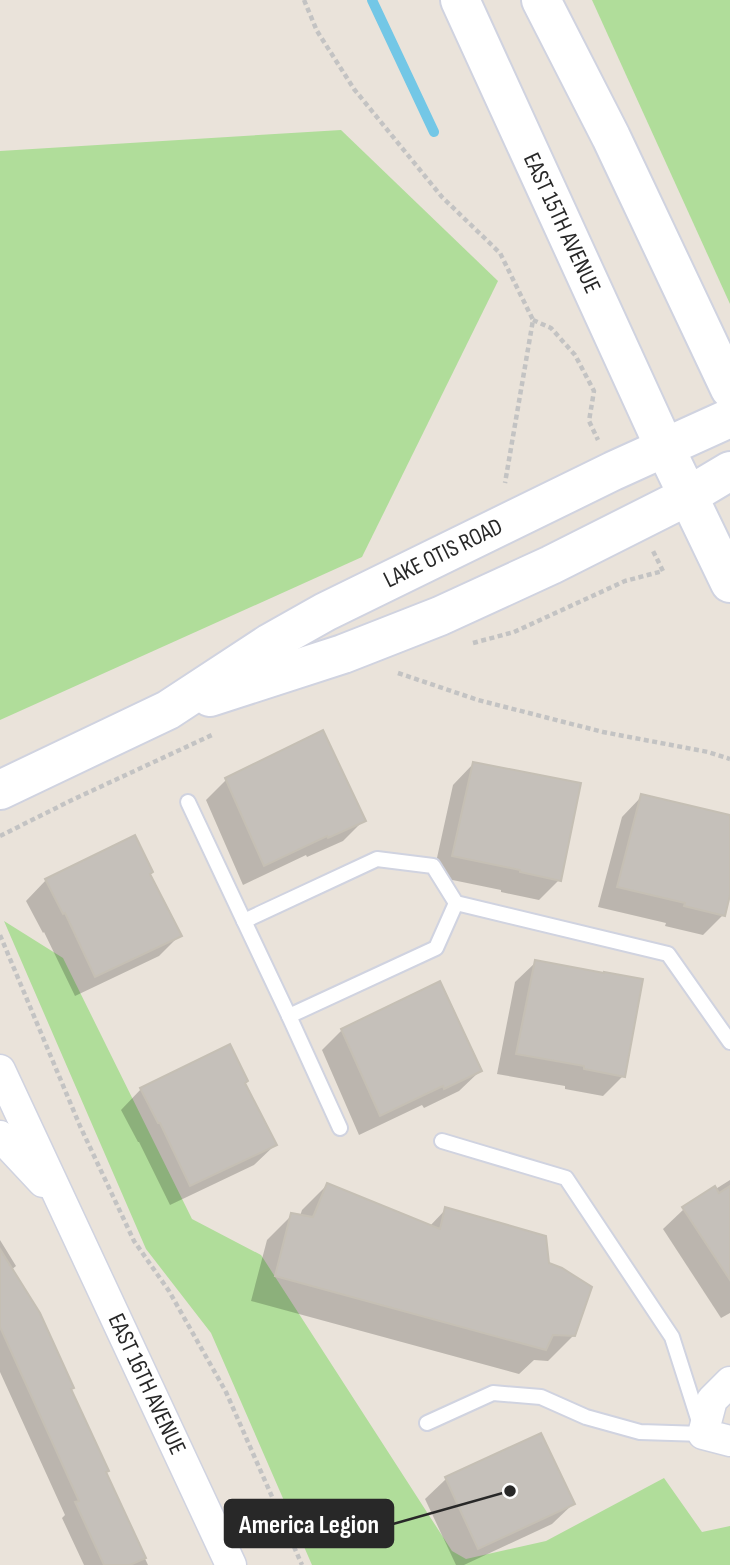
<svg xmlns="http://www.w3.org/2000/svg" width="730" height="1565" font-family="'Sofia Sans Condensed',sans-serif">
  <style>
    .green { fill: #b0dd9a }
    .shadow { fill: #0003 }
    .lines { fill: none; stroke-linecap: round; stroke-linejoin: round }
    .stream { stroke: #73c7e6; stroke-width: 10 }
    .building { fill: #c5c0ba; stroke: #c5bfb4; stroke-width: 2 }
    .service-casing { stroke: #d0d3e0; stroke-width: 18 }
    .minor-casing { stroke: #d0d3e0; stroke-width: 33 }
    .secondary-casing { stroke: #d0d3e0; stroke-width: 42 }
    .path { stroke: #c3c3c3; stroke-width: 4.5; stroke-dasharray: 5 3.5; stroke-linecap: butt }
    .service { stroke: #fff; stroke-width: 14 }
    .minor { stroke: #fff; stroke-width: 30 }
    .secondary { stroke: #fff; stroke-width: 38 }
    .labels { text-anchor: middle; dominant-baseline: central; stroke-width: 5; stroke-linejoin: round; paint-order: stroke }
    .street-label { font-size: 24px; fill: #282828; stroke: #fff }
    .leader { fill: none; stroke: #282828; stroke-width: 2.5 }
    .callout-dot { fill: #282828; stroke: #fff; stroke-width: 2.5 }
    .callout { fill: #282828; stroke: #282828; stroke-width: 2.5 }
    .callout-label { font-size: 26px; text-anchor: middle; font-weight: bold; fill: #fff }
  </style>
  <rect width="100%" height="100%" fill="#eae3da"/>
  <!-- green -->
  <g class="green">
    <path d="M592,0h138v304z"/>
    <path d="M341,130l157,151 -136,276 -362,163v-569z"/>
    <path d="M4,921l59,37 129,261 69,36 191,296 14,8 80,-18 118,-63 38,54 28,-6v39h-418l-101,-232 -65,-84z"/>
  </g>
  <!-- shadow -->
  <g class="shadow">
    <path d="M473,764l86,116 -20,20 -38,-8v-2l-68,-14 20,-91z"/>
    <path d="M226,780l138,40 -21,21 -36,16 -1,-2 -63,30 -37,-85z"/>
    <path d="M642,796l88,20v72l-7,27 -20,20 -38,-9 1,-3 -68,-16 24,-90z"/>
    <path d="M149,874l31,61 -21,21 -84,40 -31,-64 -1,1 -17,-32 20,-21z"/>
    <path d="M536,962l87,114 -20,20 -38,-7v-3l-68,-12 18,-92z"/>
    <path d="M342,1030l138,41 -21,20 -35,17 -2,-3 -63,30 -37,-85z"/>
    <path d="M244,1083l31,62 -21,20 -84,40 -31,-63h-1l-17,-32 20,-21z"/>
    <path d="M730,1180v133l-9,5 -58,-89 21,-20z"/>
    <path d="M327,1185l102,42 17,-18 101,56 27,70 -26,26 -14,-1 -15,14 -268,-73 16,-61 25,-25 8,1 2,-6z"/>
    <path d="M0,1240l16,26 -5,4 58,120 36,83 43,92h-64l-22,-47 3,-3 -65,-143z"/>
    <path d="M540,1435l33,69 -21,20 -88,41h-8l-31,-66 21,-20z"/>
  </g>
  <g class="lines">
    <!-- stream -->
    <path class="stream" d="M372,0l62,132"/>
  </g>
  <!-- building -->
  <g class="building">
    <path d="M323,730l43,91 -38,17 -1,-2 -63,30 -39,-88z"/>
    <path d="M473,762l108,21 -20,98 -41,-9v-2l-68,-14z"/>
    <path d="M641,794l89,21v80l-5,21 -41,-10 1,-3 -68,-16z"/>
    <path d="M135,835l18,37 -3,2 32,62 -87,41 -30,-64 -2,1 -18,-35z"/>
    <path d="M535,960l69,13v-1l39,7 -18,98 -41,-8v-3l-68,-12z"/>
    <path d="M440,981l42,90 -38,18 -1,-3 -63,30 -39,-87z"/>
    <path d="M230,1044l18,37 -3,2 32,62 -87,41 -30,-63h-2l-18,-35z"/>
    <path d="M327,1183l113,46 5,-22 101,29 3,27 13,5 30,19 -17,49 -22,-1 -7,15 -271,-74 16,-63 22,4z"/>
    <path d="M715,1186l4,7 11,-7v94l-48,-73z"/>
    <path d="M0,1249l40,64 34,75 -3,1 38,82 -3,1 40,86 -16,7h-26l-29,-63 4,-1 -79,-174z"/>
    <path d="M541,1433l34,71 -97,45 -33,-72z"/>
  </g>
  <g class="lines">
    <!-- service casing -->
    <g class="service-casing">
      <g id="service">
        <path d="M188,802l56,119"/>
        <path d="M456,903l-20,45 -147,68 -45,-95 133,-62 56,7 23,37 212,51 62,88"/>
        <path d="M289,1016l51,112"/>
        <path d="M427,1423l66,-30 48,4 45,20 54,15 63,2 -31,-97 -106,-159 -124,-37"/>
      </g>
    </g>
    <!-- minor casing -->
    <g class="minor-casing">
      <g id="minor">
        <path d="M0,1070l231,495"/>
        <path d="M0,1136l43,46"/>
        <path d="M730,1382l-18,18 -9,34 27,7"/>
      </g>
    </g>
    <!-- secondary casing -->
    <g class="secondary-casing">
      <g id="secondary">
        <path d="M460,0l204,446 66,137"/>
        <path d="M541,0l70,137 119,252"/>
        <path d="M210,697l133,-43 97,-38 111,-51 137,-69 42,-25"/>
        <path d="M0,790l168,-80 102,-67 55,-31 288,-141 117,-53"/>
      </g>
    </g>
    <!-- path -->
    <g class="path">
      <path d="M304,0l13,31 37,58 88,108 58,56 33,67 -28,163"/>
      <path d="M533,320l18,8 24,27 19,36 -5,30 9,19"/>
      <path d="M473,643l41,-11 111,-51 38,-10 -10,-20"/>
      <path d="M398,673l80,27 125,32 105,20 22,7"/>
      <path d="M0,836l72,-36 142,-66"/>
      <path d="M0,935l80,191 54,115 35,50 57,101 76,173"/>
    </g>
    <!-- service -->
    <use href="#service" class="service"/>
    <!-- minor -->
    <use href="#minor" class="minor"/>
    <!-- secondary -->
    <use href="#secondary" class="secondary"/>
  </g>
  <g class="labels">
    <!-- street labels -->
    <g class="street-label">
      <text transform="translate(562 223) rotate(65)">EAST 15TH AVENUE</text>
      <text transform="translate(443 553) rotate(-26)">LAKE OTIS ROAD</text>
      <text transform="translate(147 1384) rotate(65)">EAST 16TH AVENUE</text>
    </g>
  </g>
  <!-- callouts -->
  <path class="leader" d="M510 1491L393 1524"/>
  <circle class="callout-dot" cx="510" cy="1491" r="7"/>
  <rect class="callout" x="225" y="1500" width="168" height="47" rx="7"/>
  <g class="callout-label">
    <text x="309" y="1533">America Legion</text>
  </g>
</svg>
